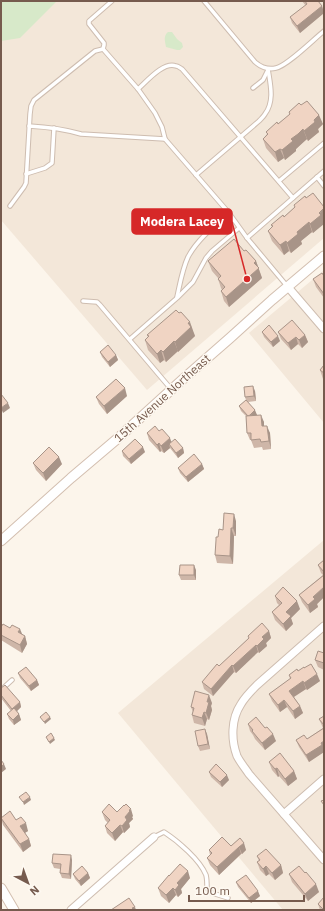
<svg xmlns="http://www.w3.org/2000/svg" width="325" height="911" font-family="'IBM Plex Sans',sans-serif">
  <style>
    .residential { fill: #f3e7d9 }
    .green { fill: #d7e9c9 }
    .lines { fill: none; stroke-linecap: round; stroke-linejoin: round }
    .lane-casing { stroke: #cebdb0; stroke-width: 5.5 }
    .street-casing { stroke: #cebdb0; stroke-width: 9 }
    .secondary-casing { stroke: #d3bfb0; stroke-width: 11 }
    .lane { stroke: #fff; stroke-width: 3.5 }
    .street { stroke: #fff; stroke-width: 7 }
    .secondary { stroke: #fff; stroke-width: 9 }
    .wall { fill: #ceb6a8 }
    .shaded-wall { fill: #a89488 }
    .building { fill: #f0d4c3; stroke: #a89488 }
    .labels { text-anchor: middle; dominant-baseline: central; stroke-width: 3; stroke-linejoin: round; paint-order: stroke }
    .street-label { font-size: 12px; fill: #765b4e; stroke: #fef9f1 }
    .leader { fill: none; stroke: #d62828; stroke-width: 1.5 }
    .callout-dot { fill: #d62828; stroke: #fef9f1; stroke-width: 1.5 }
    .callout { fill: #d62828; stroke: #d62828; stroke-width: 1.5 }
    .callout-label { font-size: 13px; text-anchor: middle; font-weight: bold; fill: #fff }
  </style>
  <rect width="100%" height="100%" fill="#fcf5eb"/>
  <!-- residential -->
  <g class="residential">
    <path d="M1,1h323v237l-177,152 -146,-170z"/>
    <path d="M324,270v153l-75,-90z"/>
    <path d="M324,540v370h-41l-165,-197z"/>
  </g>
  <!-- green -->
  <g class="green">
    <path d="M1,1h56l-37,37 -19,3z"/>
    <path d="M168,32h4l5,7 5,4 1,4 -3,3h-3l-11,-3c-1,-6 -3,-11 2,-15z"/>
  </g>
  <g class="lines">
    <!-- lane casing -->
    <g class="lane-casing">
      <g id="lane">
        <path d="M112,1l-23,20v3l15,19v2l-1,4 35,40 17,24 7,14 3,12 64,74 18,25 40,48"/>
        <path d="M204,1l51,61c6,5 13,8 21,6 11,-2 38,-29 48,-37"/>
        <path d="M253,88l10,-8 5,-10"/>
        <path d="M138,89c9,-8 26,-28 38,-23 2,0 4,2 6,3l111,129"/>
        <path d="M29,126c18,1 35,3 52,8l84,5"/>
        <path d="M26,174l19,-6 7,-5 2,-35"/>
        <path d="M196,175l63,-54c2,-2 5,-5 6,-7 10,-13 5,-31 3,-45"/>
        <path d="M317,177l7,9"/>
        <path d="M279,181l45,-38"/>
        <path d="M10,206l14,-19 2,-4 4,-69 1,-8 3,-6 56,-45 5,-4 8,-2"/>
        <path d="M247,238l77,-67"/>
        <path d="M177,297c3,-13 5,-27 11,-40 9,-17 26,-31 41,-44"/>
        <path d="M83,301l14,1 3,3 71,84"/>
        <path d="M130,339l47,-41 16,-16 13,-24 6,-7 27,-23"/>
        <path d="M1,690l11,-10"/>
        <path d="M154,837l10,-5c14,9 36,28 42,43 1,4 1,9 1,13l5,5 16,5"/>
      </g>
    </g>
    <!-- street casing -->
    <g class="street-casing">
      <g id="street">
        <path d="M288,287l36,42"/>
        <path d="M324,626l-67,59c-6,6 -12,12 -16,19 -10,15 -10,36 -4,52 3,6 8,12 12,18l75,86"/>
        <path d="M284,814l40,-35"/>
        <path d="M71,910l83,-73"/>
      </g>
    </g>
    <!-- secondary casing -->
    <g class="secondary-casing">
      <g id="secondary">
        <path d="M1,541l70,-63 46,-39 65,-59 48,-42 42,-38 52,-44"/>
        <path d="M1,888l13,22"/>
      </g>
    </g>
    <!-- lane -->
    <use href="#lane" class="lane"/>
    <!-- street -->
    <use href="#street" class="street"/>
    <!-- secondary -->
    <use href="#secondary" class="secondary"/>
  </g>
  <!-- wall -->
  <g class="wall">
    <path d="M302,1h16l4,5 2,7 -24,20 -8,-10 -2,-6 16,-11z"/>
    <path d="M289,112l34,12 -5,5 1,3 -11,9 -1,-2 -5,4 -6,6v2l-11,9 -1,-2 -6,4 -12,-14 -3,-9 4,-5 -1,-2 12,-8 11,-9z"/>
    <path d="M294,205l29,17 -10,11 -1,-1 -11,9 1,3 -11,9 -2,-2 -5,4 -12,-14 -4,-10 4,-4 -1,-2 13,-8 11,-10z"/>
    <path d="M244,251l12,10 6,17 -33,29 -5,-6 -3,-10 1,-1 -1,-2 -3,-9v-1l-6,-7 -4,-10z"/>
    <path d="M324,276v22l-8,-11 -3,-8z"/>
    <path d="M193,332l2,4 -17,16v-1l-12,11 -2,-2 -4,3 -12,-13 -3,-10 3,-3 -1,-2z"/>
    <path d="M262,332l18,9 -7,6 -9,-10z"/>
    <path d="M278,332l27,3 3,7 -6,6 -4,-4 -7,6 -10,-11z"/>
    <path d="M100,352l16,3 2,5 -8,7 -8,-10z"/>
    <path d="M324,365v17l-4,-12z"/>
    <path d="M255,391l1,10 -8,1 9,13 7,7v4l6,7 1,16 -8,1 -1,-3 -8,1 -3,-8h-1l-3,-7 -1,-17 -5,-5 -2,-5 7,-6 -1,-3z"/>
    <path d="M127,396l-20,18 -8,-10 -3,-7z"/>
    <path d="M159,431l12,11 12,6 1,5 -6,5 -8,-10 -6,5 -3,-2 -1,1 -11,-12 -2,-7z"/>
    <path d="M122,451l23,1 -14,12 -8,-8z"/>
    <path d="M33,463l29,1 -16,17 -10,-11z"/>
    <path d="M202,464l2,5 -16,13 -8,-9 -2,-5z"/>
    <path d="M236,521v15h-2l-1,28 -16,-1 -2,-8 3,-18 5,-7z"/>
    <path d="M324,560v37l-7,7 1,3 -8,6 -8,-11 -3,-7 24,-20 -2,-2 -3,-8z"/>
    <path d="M196,570v10h-15l-2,-5z"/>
    <path d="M275,596l25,13 -9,9 2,6 -7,7 -11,-11 -3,-8 7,-7 -2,-2z"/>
    <path d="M1,627l24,9 2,8 -5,9 -21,-13z"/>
    <path d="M269,631l2,7 -5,5 1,3 -8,7 -1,-1 -22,21 -2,-1 -21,24 -9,-7 -2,-7 47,-44 -1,-2z"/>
    <path d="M324,653v17l-6,-3 -3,-7z"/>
    <path d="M298,671l22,10 -13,9 -1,-1 -12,8 6,9 3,7 -8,6 -8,-12 -7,5 -8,-11 -3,-7 21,-15 -1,-4z"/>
    <path d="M18,673l19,7 2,5 -8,6 -11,-13z"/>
    <path d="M1,688l19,14 1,5 -4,4 2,3 2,6 -7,5 -5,-6 -2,-5 4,-3 -10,-13z"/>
    <path d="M212,703l-1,3 1,4 -3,10 -2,-1 -2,7 -11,-3 -2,-8 1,-3 -2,-5z"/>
    <path d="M324,716v36l-15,10 -10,-15 -3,-7 11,-1 16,-11 -4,-9z"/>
    <path d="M248,724l28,17 -11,9 -10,-11 -2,-4 -3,-4z"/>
    <path d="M207,734l3,15 -10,2 -2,-5z"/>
    <path d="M269,762l25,9 3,8 -9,7 -9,-10 -1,1 -6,-7z"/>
    <path d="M209,772l20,8 -7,7 -11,-10z"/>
    <path d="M102,812h15l16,4 -1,1 1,2 -4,4 1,4 -6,6 -1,-1 -8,9 -8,-8 -2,-7 3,-3 -3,-3z"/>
    <path d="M1,818l15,2 12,11 -3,2 4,6 2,7 -8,6 -20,-27z"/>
    <path d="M240,838l6,12 -4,4h-1l-22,21 -9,-10 -3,-7 3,-3 -1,-5 22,-4z"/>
    <path d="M257,856l24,9 2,8 -8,7 -6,-6 -3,2 -6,-6 -3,-8 2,-1z"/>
    <path d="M72,860l-1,19 -9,-1 -2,-5v-4l-6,-1 -2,-5z"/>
    <path d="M88,873l2,5 -9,8 -6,-7 -2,-5z"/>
    <path d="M289,874l30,18 -11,9 -16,-19z"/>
    <path d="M169,876l21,2 -9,11 1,4 -4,4 -2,-2 -7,8 -8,-7 -3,-8z"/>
    <path d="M236,882l24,14 -9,7 -13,-16z"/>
    <path d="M318,904l6,6h-4z"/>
  </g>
  <!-- shaded-wall -->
  <g class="shaded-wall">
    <path d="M322,6l2,7 -24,20 -3,-7z"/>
    <path d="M319,115l4,9 -5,5 1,3 -11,9 -4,-10z"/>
    <path d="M303,129l4,10 -11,10v2l-11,9 -3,-10 9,-11z"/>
    <path d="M280,149l4,9 -6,4 -3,-10z"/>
    <path d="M324,208v13l-1,1 1,2 -11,9 -3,-9z"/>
    <path d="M309,222l3,10 -11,9 1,3 -11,9 -4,-10 10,-11z"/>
    <path d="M286,241l3,10 -5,4 -4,-10z"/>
    <path d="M256,261l6,17 -33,29 -3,-10z"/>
    <path d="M190,322l5,14 -17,16 -3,-10 13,-19z"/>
    <path d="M305,335l3,7 -6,6 -3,-8z"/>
    <path d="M278,336l2,5 -7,6 -2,-5z"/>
    <path d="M296,337l2,7 -7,6 -3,-7z"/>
    <path d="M174,341l4,10 -12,11 -3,-10z"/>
    <path d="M161,350l3,10 -4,3 -3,-9z"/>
    <path d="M116,355l2,5 -8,7 -2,-5z"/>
    <path d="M253,386l2,5 1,10 -2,-5z"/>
    <path d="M125,388l2,8 -20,18 -3,-8z"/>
    <path d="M8,403l2,5 -7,5 -2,-5z"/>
    <path d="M255,410l2,5 -8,2z"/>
    <path d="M261,415l3,7v12l-2,-8z"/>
    <path d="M267,426l3,7 1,16 -2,-8z"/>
    <path d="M170,438l3,8 -4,-2 1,4 -6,5 -3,-7z"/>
    <path d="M159,443l2,8 -1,1 -3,-7z"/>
    <path d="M143,447l2,5 -14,12 -2,-5z"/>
    <path d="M183,448l1,5 -6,5 -2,-5z"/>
    <path d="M59,457l3,7 -16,17 -3,-8z"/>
    <path d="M202,464l2,5 -16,13 -2,-5z"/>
    <path d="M234,514l2,7v15l-3,-8z"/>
    <path d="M231,528l3,8 -1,28 -3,-8z"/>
    <path d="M194,565l2,5v10l-2,-5z"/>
    <path d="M324,587v10l-7,7 1,3 -8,6 -2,-8 5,-8z"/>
    <path d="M297,601l3,8 -9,9 2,6 -7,7 -3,-7 3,-12z"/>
    <path d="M20,629l3,7 -5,-4z"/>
    <path d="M269,631l2,7 -5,5 1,3 -8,7 -2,-7 5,-9z"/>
    <path d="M25,636l2,8 -5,9 -2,-8z"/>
    <path d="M256,645l2,7 -22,21 -3,-7z"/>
    <path d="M232,665l2,7 -21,24 -2,-7z"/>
    <path d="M317,674l3,7 -13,9 -3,-7z"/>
    <path d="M37,680l2,5 -8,6 -2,-5z"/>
    <path d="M303,681l3,8 -14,9 -3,-7z"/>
    <path d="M209,695l3,8 -1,3 1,4 -3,10 -3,-7 1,-11z"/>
    <path d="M284,700l3,7 -7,5 -2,-7z"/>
    <path d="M20,702l1,5 -7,7 -2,-5z"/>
    <path d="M300,706l3,7 -8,6 -2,-8z"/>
    <path d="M204,712l3,7 -2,7 -3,-8z"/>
    <path d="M19,714l2,6 -7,5 -1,-5z"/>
    <path d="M50,717l1,2 -6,5 -1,-2z"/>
    <path d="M205,729l2,5 3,15 -2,-5z"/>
    <path d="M273,734l3,7 -11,9 -3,-7z"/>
    <path d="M54,738l1,2 -5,4 -1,-2z"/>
    <path d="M324,741v11l-15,10 -3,-7z"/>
    <path d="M4,764l2,5 -5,4v-6z"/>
    <path d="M277,768l2,8 -1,1 -3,-8z"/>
    <path d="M294,771l3,8 -9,7 -3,-7z"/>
    <path d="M227,775l2,5 -7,7 -2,-5z"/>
    <path d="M30,797l1,3 -7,5 -1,-3z"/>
    <path d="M131,809l2,7 -1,1 1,2 -4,4 1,4 -6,6 -2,-7 3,-9z"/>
    <path d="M26,823l2,8 -5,3 -3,-8z"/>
    <path d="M120,825l3,7 -8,9 -3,-8z"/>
    <path d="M29,839l2,7 -8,6 -3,-8z"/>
    <path d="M244,843l2,7 -4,4 -3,-7z"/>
    <path d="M239,847l2,7 -22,21 -2,-8z"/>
    <path d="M71,855l1,5 -1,19 -2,-5z"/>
    <path d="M281,865l2,8 -8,7 -3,-7z"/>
    <path d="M266,866l3,8 -3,2 -3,-7z"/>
    <path d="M188,871l2,7 -9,11 1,4 -4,4 -3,-7 2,-7z"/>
    <path d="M88,873l2,5 -9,8 -2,-5z"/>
    <path d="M316,884l3,8 -11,9 -3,-7z"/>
    <path d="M173,888l3,7 -7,8 -3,-8z"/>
    <path d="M258,891l2,5 -9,7 -2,-5z"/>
    <path d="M135,907l1,3h-3l-1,-2z"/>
  </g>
  <!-- building -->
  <g class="building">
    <path d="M305,1h13l4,5 -25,20 -7,-9 17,-13z"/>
    <path d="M307,101l12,14 -5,5 1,2 -11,9 -1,-2 -5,5 -7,5 2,2 -11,9 -2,-1 -5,3 -12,-13 5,-5 -2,-2 11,-10 1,2 12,-10 -1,-2 10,-9 2,2z"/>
    <path d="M313,193l11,14v1l-5,5 2,2 -11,9 -1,-2 -12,10 1,2 -11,9 -1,-2 -6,4 -12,-14 5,-5 -2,-1 12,-10 1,2 11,-10 -1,-2 11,-9 1,2z"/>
    <path d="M234,239l10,12 2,-1 10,11 -2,2 5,5 -33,29 -5,-6 4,-4 -7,-8 3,-3 -13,-15z"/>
    <path d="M322,273l2,3v18l-11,-15z"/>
    <path d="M176,310l3,3 2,-1 9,10 -2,1 3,4 -16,15 -1,-1 -11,11 -2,-2 -4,4 -12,-14 4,-4 -2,-1z"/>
    <path d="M292,320l13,15 -6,5 -3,-3 -8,6 -10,-11z"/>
    <path d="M269,325l9,11 -7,6 -9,-10z"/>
    <path d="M108,345l8,10 -8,7 -8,-10z"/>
    <path d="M324,365v8l-4,-3z"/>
    <path d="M116,379l9,9 -21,18 -8,-9z"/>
    <path d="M253,386l1,10 -9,1 -1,-10z"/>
    <path d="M1,394l7,9 -7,5z"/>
    <path d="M246,400l9,10 -5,5 -2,1 -9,-10z"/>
    <path d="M261,415l1,11h5l2,15 -8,1 -1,-3 -9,1v-7h-4l-1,-17z"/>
    <path d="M155,426l4,5 3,-2 8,9 -9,8 -2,-3 -2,2 -10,-12z"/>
    <path d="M135,439l8,8 -14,12 -7,-8z"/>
    <path d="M175,439l8,9 -7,5 -7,-9z"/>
    <path d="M49,447l10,10 -16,16 -10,-10z"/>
    <path d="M194,454l8,10 -16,13 -8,-9z"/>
    <path d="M224,513l10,1 -1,14h-2l-1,28 -15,-1 1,-15v-3h2l1,-8 4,1z"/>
    <path d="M324,560v12l-6,-7z"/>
    <path d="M180,565h14v10h-15z"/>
    <path d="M324,575v12l-11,10 2,2 -7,6 -9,-10z"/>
    <path d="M283,587l14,14 -11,11 5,4 -8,8 -11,-12 10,-9 -7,-7z"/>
    <path d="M262,623l7,8 -7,6 2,2 -7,7 -1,-1 -23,21 -1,-1 -21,24 -9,-7 15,-18 2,2 30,-28 -1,-2z"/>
    <path d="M3,624l7,4 2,-3 8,4 -2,3 7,4 -5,9 -19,-10v-8z"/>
    <path d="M318,651l6,2v10l-9,-3z"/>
    <path d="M311,664l6,10 -13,9 -1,-2 -14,10 11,15 -7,5 -9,-11 -6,5 -9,-11 22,-16 -2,-3 8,-6 1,2 6,-4v1z"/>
    <path d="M26,667l11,13 -8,6 -11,-13z"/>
    <path d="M5,685l15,17 -8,7 -11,-14v-7z"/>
    <path d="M195,691l14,4 -2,7h2l-3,11 -2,-1 -2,6 -10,-3 2,-7 -3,-1z"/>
    <path d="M14,708l5,6 -6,6 -6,-6z"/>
    <path d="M46,712l4,5 -6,5 -4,-5z"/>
    <path d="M324,716v9l-5,-6z"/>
    <path d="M256,717l9,11 2,-1 6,7 -11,9 -10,-12 1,-1 -5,-6z"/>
    <path d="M324,728v13l-3,2 1,2 -16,10 -10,-15 8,-5 3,4z"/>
    <path d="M205,729l3,15 -10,2 -3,-15z"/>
    <path d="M51,733l3,5 -5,4 -3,-5z"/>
    <path d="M280,753l14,18 -9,8 -8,-11 -2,1 -6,-7z"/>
    <path d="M1,760l3,4 -3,3z"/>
    <path d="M216,764l11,11 -7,7 -11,-10z"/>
    <path d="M26,792l4,5 -7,5 -4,-5z"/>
    <path d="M324,800v5l-3,-4z"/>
    <path d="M109,804l8,8 7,-7v1l2,-2 5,5 -2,1 1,1 -5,6 2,3 -5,6 -2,-1 -8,8 -7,-7 5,-6 -8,-8z"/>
    <path d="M10,811l6,9 5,-3 5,6 -6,3 9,13 -9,5 -19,-26z"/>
    <path d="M222,837l9,9 9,-8 4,5 -5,4 -22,20 -10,-9 5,-5 -3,-3z"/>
    <path d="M266,849l15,16 -9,8 -6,-7 -3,3 -6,-7 3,-2 -3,-4z"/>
    <path d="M53,854l18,1 -2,19 -9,-1 1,-9 -9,-1z"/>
    <path d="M180,864l8,7 -11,12 2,2 -4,5 -2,-2 -7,7 -8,-7 11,-13v1z"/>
    <path d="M82,866l6,7 -9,8 -6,-7z"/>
    <path d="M299,866l6,7 1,-1 10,12 -11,10 -16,-20z"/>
    <path d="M246,875l12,16 -9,7 -13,-16z"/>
    <path d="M324,897v13l-6,-6z"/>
    <path d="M129,898l6,9 -3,1 2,2h-23z"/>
  </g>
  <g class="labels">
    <!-- street labels -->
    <g class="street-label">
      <text transform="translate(162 398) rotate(-42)">15th Avenue Northeast</text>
    </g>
  </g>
  <!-- callouts -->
  <path class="leader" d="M247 279L232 222"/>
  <circle class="callout-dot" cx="247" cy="279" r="4"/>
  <rect class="callout" x="132" y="209" width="100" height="25" rx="4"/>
  <g class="callout-label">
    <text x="182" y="226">Modera Lacey</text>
  </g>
  <!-- border -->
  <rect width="325" height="911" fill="none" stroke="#765b4e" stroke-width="4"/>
  <!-- north arrow -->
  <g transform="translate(28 883) rotate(139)" stroke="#fef9f1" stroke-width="3" paint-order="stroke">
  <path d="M0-3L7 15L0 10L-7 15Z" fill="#765b4e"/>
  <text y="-6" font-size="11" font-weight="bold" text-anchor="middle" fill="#765b4e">N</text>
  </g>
  <!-- scale -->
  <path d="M189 895v6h115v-6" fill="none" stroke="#765b4e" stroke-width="2"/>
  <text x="195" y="895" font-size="12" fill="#765b4e" stroke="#fef9f1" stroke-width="3" paint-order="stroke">100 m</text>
</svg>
